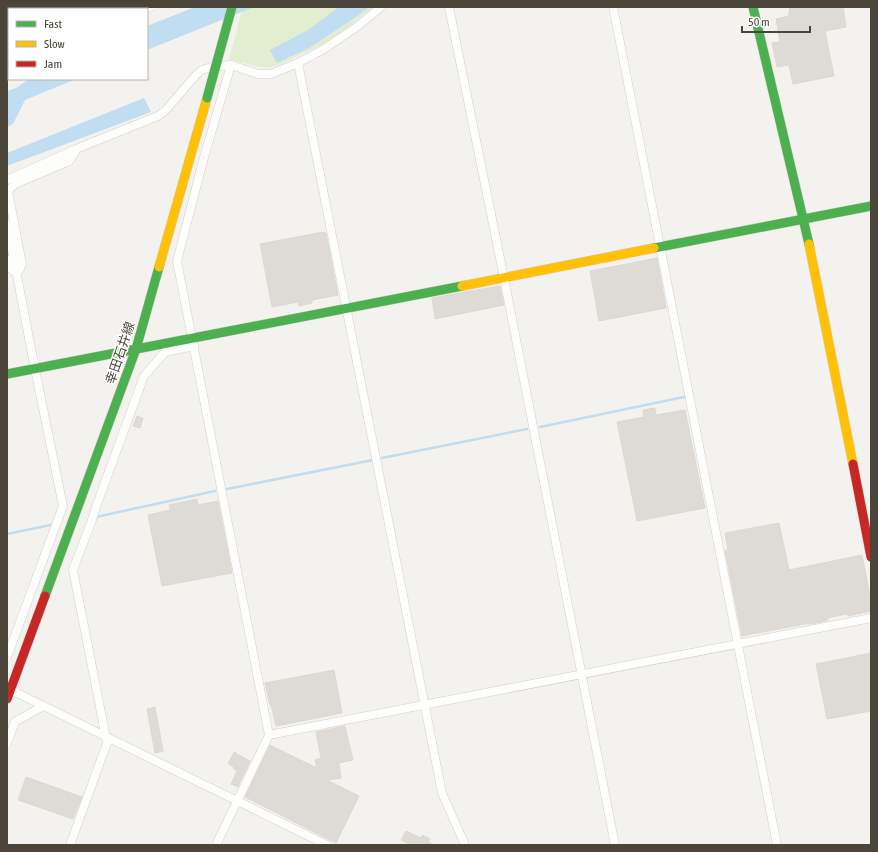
<svg xmlns="http://www.w3.org/2000/svg" width="878" height="852" font-family="'Asap Condensed','Noto Sans JP',sans-serif">
  <style>
    .green { fill: #e1eecf }
    .water { fill: #c0ddf1 }
    .lines { fill: none; stroke-linecap: round; stroke-linejoin: round }
    .stream { stroke: #c0ddf1; stroke-width: 2.5 }
    .building { fill: #dedbd6; stroke: #dcd9d4 }
    .street-casing { stroke: #d2d0cb; stroke-width: 9 }
    .fast-casing { stroke: #d3cfc5; stroke-width: 10 }
    .slow-casing { stroke: #d3cfc5; stroke-width: 10 }
    .jam-casing { stroke: #d3cfc5; stroke-width: 10 }
    .street { stroke: #fdfdfc; stroke-width: 8 }
    .fast { stroke: #4caf50; stroke-width: 9 }
    .slow { stroke: #ffc107; stroke-width: 9 }
    .jam { stroke: #c62828; stroke-width: 9 }
    .fast-bridge-casing { stroke: #d3cfc5; stroke-width: 10; stroke-linecap: butt }
    .fast-bridge { stroke: #4caf50; stroke-width: 9 }
    .labels { text-anchor: middle; dominant-baseline: central; stroke-width: 3; stroke-linejoin: round; paint-order: stroke }
    .street-label { font-size: 13px; fill: #4b4439; stroke: #fff }
  </style>
  <rect width="100%" height="100%" fill="#f4f2ee"/>
  <!-- green -->
  <path class="green" d="M243,7h130l-32,26 -18,11 -42,20 -14,4 -11,-2 -27,-7z"/>
  <!-- water -->
  <g class="water">
    <path d="M195,7h59l-107,43v-24z"/>
    <path d="M339,7h30l-16,12 -44,29 -32,15 -7,-13 38,-20z"/>
    <path d="M29,79h47l-51,21 -12,24 -6,3v-36l9,-3z"/>
    <path d="M144,98l7,14 -144,54v-13z"/>
  </g>
  <g class="lines">
    <!-- stream -->
    <g class="stream">
      <path d="M540,427l144,-30"/>
      <path d="M382,458l145,-29"/>
      <path d="M227,489l146,-29"/>
      <path d="M96,517l119,-26"/>
      <path d="M7,534l44,-9"/>
    </g>
  </g>
  <!-- building -->
  <g class="building">
    <path d="M789,7h54l3,20 -21,4 9,45 -41,8 -4,-19 -12,2 -5,-24 8,-1 -4,-23 13,-3 -1,-3h2z"/>
    <path d="M323,232l3,1 12,62 -26,5v3l-13,3 -1,-4 -26,5 -12,-63z"/>
    <path d="M657,258l9,50 -67,13 -9,-50z"/>
    <path d="M499,286l1,1 4,18 -69,14 -3,-21z"/>
    <path d="M655,408l1,7 29,-5 20,98 -68,13 -20,-99 27,-5 -1,-7z"/>
    <path d="M137,416l6,2 -3,10 -7,-2z"/>
    <path d="M197,499l1,6 20,-4 14,72 -70,13 -14,-71 22,-5 -1,-5z"/>
    <path d="M779,523l10,47 73,-15 9,46v10l-23,5 -1,-2 -20,4 1,2 -7,2 -11,2v-1l-68,13 -17,-86h3l-3,-17z"/>
    <path d="M871,653v58l-44,8 -11,-55z"/>
    <path d="M334,670l8,43 -66,13 -5,-21h-1l-5,-22z"/>
    <path d="M155,707l8,44 -8,2 -8,-44z"/>
    <path d="M345,726l8,34 -14,3 2,15 -14,2 32,16 -23,47 -91,-46 25,-52 47,23 -2,-8 6,-2 -5,-26z"/>
    <path d="M234,752l16,9 -12,26 -7,-3 6,-13 -4,-3 1,-1 -6,-3z"/>
    <path d="M26,777l56,20 -9,22 -55,-19z"/>
    <path d="M406,831l15,7 1,-3 8,4 -2,3 6,3h-23l-10,-5z"/>
  </g>
  <g class="lines">
    <!-- street casing -->
    <g class="street-casing">
      <g id="street">
        <path d="M449,7l55,271 111,567"/>
        <path d="M613,7l47,239 117,599"/>
        <path d="M32,9v-2"/>
        <path d="M145,9l5,-2"/>
        <path d="M7,24h2"/>
        <path d="M7,61l2,-1"/>
        <path d="M298,63l144,730 23,52"/>
        <path d="M7,180l69,-31 82,-33 7,-5 31,-36 6,-5 9,-3 20,-2 27,9h13l27,-11 26,-14 34,-23 23,-19"/>
        <path d="M7,224l28,145 28,137 -56,151"/>
        <path d="M7,260c1,6 3,10 9,12l4,-3 2,-5 -14,-73 7,-7 54,-23 7,-11"/>
        <path d="M7,688l320,157"/>
        <path d="M269,735l602,-117"/>
        <path d="M7,743l8,-21 28,-16"/>
        <path d="M70,845l37,-102 -34,-173 19,-50 4,-13 48,-131 21,-24 29,-6"/>
        <path d="M216,845l53,-110 -92,-474 26,-100 28,-96"/>
      </g>
    </g>
    <!-- fast casing -->
    <g class="fast-casing">
      <g id="fast">
        <path d="M753,7l56,237"/>
        <path d="M654,248l217,-42"/>
        <path d="M7,374l455,-88"/>
        <path d="M45,596l91,-247 23,-82"/>
      </g>
    </g>
    <!-- slow casing -->
    <g class="slow-casing">
      <g id="slow">
        <path d="M809,244l44,220"/>
        <path d="M159,267l48,-169"/>
        <path d="M462,286l192,-38"/>
      </g>
    </g>
    <!-- jam casing -->
    <g class="jam-casing">
      <g id="jam">
        <path d="M853,464l18,93"/>
        <path d="M7,699l38,-103"/>
      </g>
    </g>
    <!-- street -->
    <use href="#street" class="street"/>
    <!-- fast -->
    <use href="#fast" class="fast"/>
    <!-- slow -->
    <use href="#slow" class="slow"/>
    <!-- jam -->
    <use href="#jam" class="jam"/>
    <!-- fast-bridge casing -->
    <g class="fast-bridge-casing">
      <path id="fast-bridge" d="M207,98l25,-91"/>
    </g>
    <!-- fast-bridge -->
    <use href="#fast-bridge" class="fast-bridge"/>
  </g>
  <g class="labels">
    <!-- street labels -->
    <g class="street-label">
      <text transform="translate(120 353) rotate(-71)">幸田石井線</text>
    </g>
  </g>
  <!-- border -->
  <rect width="878" height="852" fill="none" stroke="#4b4439" stroke-width="16"/>
  <!-- legend -->
  <rect x="8" y="8" width="140" height="72" fill="#ffffff" stroke="#b7b4b0"/>
  <rect x="16" y="21" width="20" height="6" fill="#4caf50" stroke="#b7b4b0"/>
  <text x="44" y="28" font-size="12" fill="#4b4439">Fast</text>
  <rect x="16" y="41" width="20" height="6" fill="#ffc107" stroke="#b7b4b0"/>
  <text x="44" y="48" font-size="12" fill="#4b4439">Slow</text>
  <rect x="16" y="61" width="20" height="6" fill="#c62828" stroke="#b7b4b0"/>
  <text x="44" y="68" font-size="12" fill="#4b4439">Jam</text>
  <!-- scale -->
  <path d="M742 26v6h68v-6" fill="none" stroke="#4b4439" stroke-width="2"/>
  <text x="748" y="26" font-size="12" fill="#4b4439" stroke="#ffffff" stroke-width="3" paint-order="stroke">50 m</text>
</svg>
